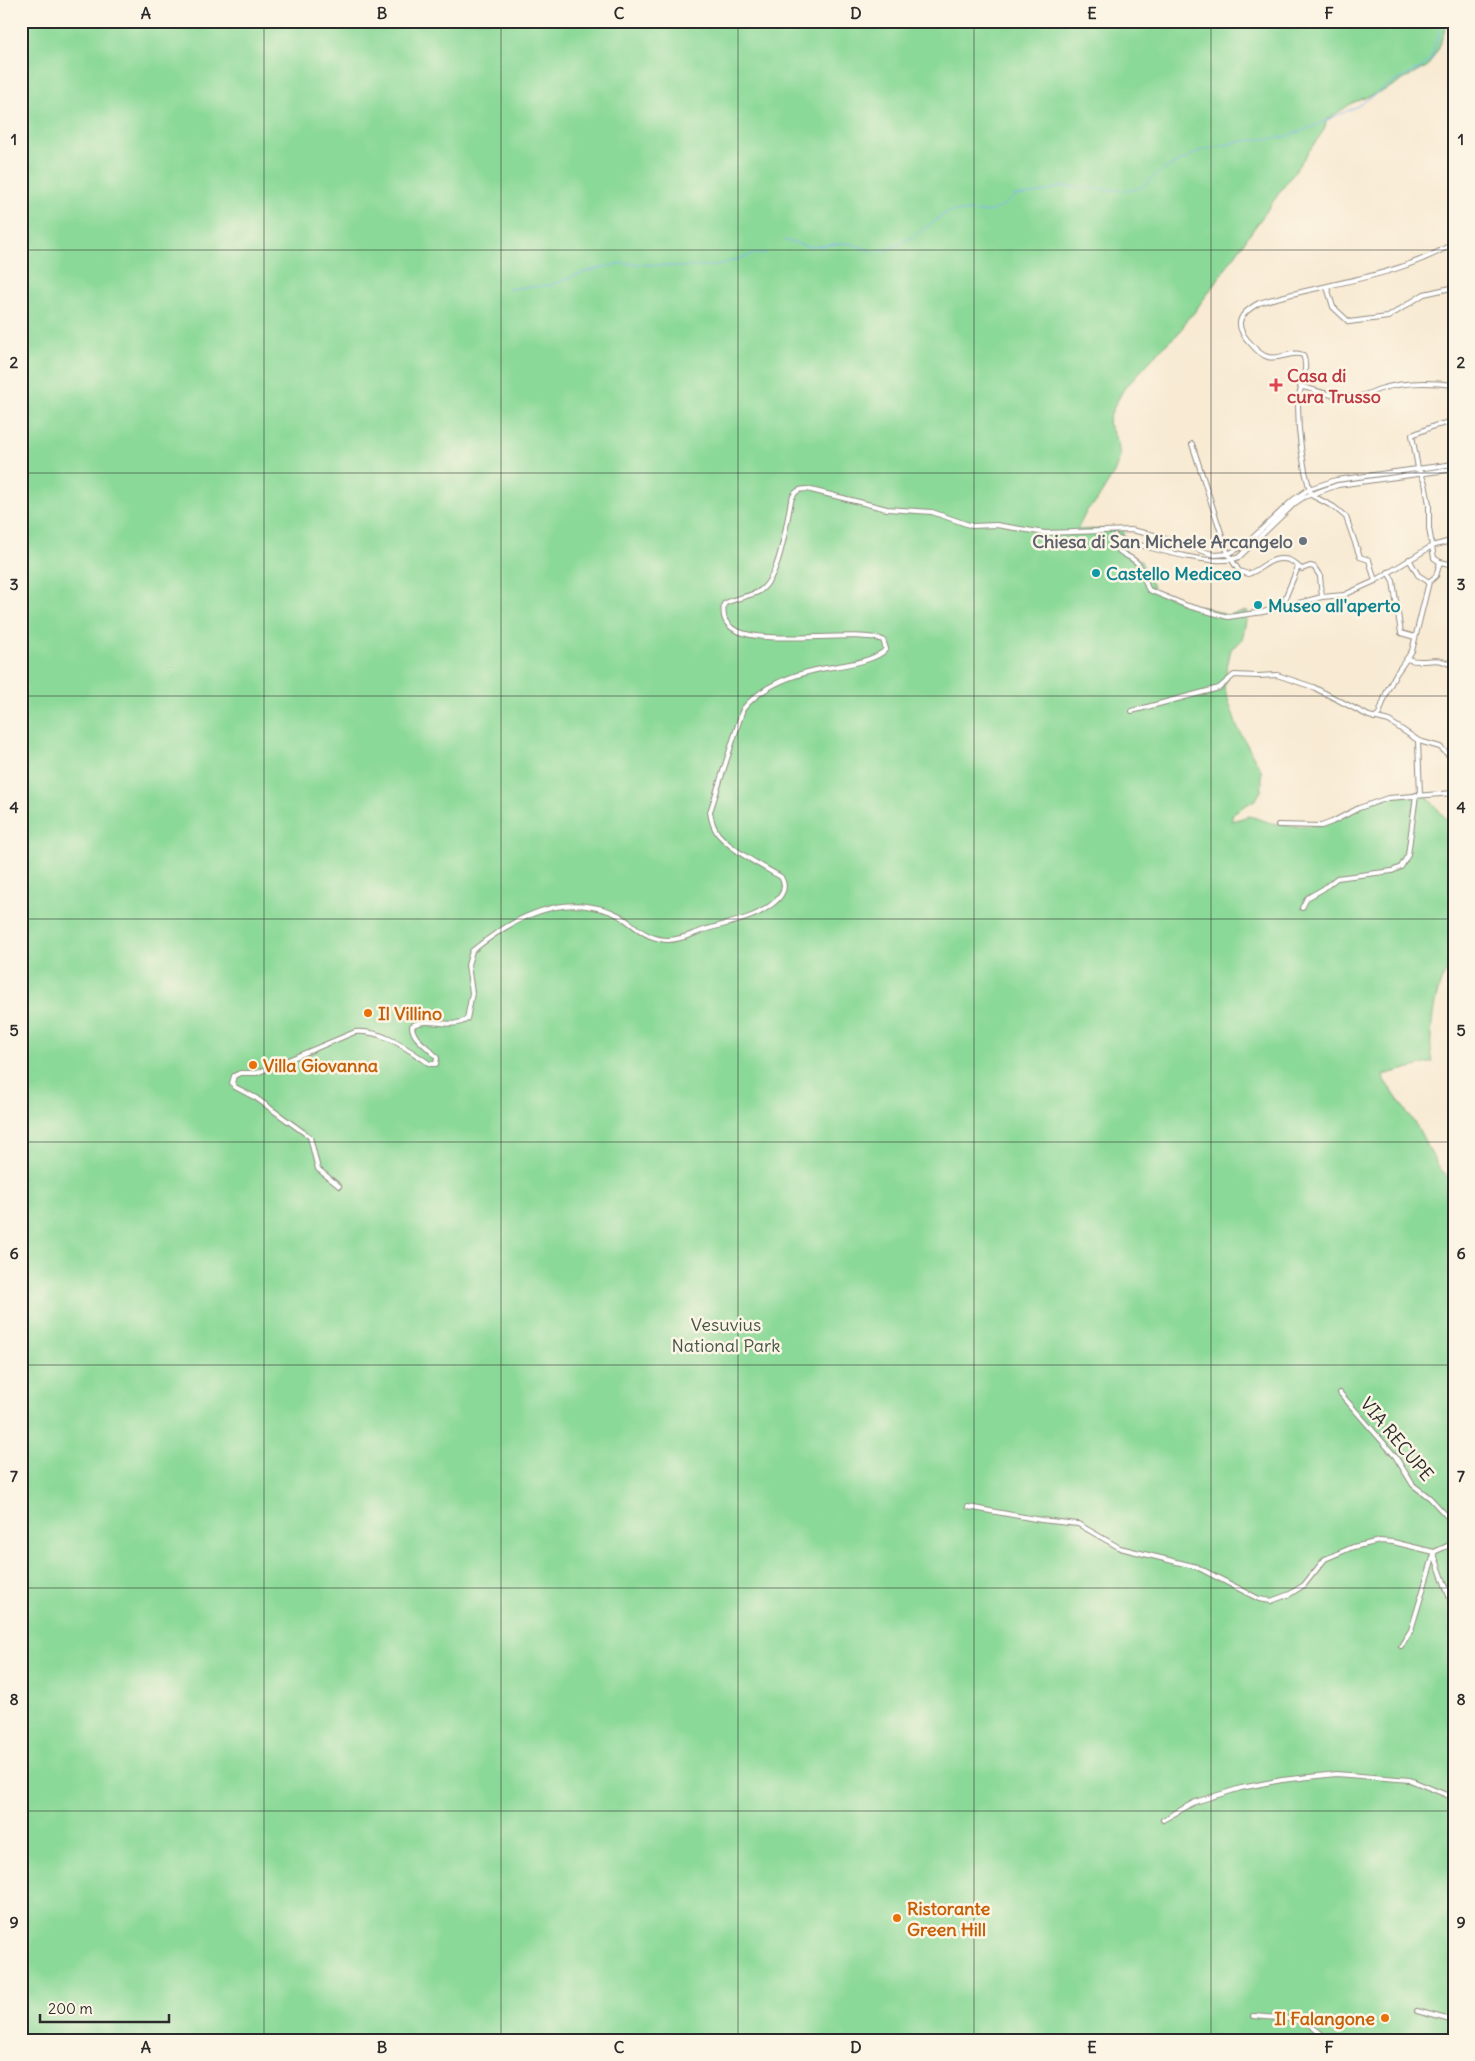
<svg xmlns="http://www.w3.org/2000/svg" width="1475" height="2061" font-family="Delius,sans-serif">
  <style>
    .green { fill: #8bd998; stroke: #5b8262 }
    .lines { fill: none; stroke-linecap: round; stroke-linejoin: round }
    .stream { stroke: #85b4f0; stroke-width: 1 }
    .street-casing { stroke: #928a7f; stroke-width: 6 }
    .street { stroke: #fff; stroke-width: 4 }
    .grid { fill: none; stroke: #2b2b2b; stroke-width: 1; stroke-opacity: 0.55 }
    .health-dot { fill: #e0444e; stroke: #fcf5e5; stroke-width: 2 }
    .worship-dot { fill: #6b7280; stroke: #fcf5e5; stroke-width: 2 }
    .culture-dot { fill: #0f9aa8; stroke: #fcf5e5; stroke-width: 2 }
    .food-dot { fill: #e8710a; stroke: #fcf5e5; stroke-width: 2 }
    .labels { text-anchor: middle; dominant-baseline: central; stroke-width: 5; stroke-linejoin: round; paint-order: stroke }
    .health-label { font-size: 18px; font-weight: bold; fill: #be3a42; stroke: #fcf5e5; text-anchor: start }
    .worship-label { font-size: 18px; font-weight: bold; fill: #5b616d; stroke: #fcf5e5; text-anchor: end }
    .culture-label { font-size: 18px; font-weight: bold; fill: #0d838f; stroke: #fcf5e5; text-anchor: start }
    .food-label { font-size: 18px; font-weight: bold; fill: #c56008; stroke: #fcf5e5; text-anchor: start }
    .park-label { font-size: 18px; fill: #435646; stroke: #fcf5e5 }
    .street-label { font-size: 18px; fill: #2b2b2b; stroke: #fcf5e5 }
    .neatline { fill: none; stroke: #2b2b2b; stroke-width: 2 }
    .grid-label { font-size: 16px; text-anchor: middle; font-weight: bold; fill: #2b2b2b }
  </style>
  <rect width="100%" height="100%" fill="#fcf5e5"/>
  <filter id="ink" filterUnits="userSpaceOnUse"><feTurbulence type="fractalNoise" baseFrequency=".02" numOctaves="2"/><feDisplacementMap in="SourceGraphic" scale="10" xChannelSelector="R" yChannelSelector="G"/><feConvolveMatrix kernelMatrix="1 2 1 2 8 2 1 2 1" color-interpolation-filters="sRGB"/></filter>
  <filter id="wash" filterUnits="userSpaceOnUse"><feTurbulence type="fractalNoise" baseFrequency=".0096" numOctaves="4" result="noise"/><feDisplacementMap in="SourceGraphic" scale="20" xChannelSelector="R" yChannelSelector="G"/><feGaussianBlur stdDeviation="1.12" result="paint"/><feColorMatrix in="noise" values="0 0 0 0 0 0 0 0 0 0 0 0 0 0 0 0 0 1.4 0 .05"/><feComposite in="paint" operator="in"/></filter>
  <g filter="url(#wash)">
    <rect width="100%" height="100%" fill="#f8ead3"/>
    <!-- green -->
    <path class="green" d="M21,21h1427l-9,26 -11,19 -43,24 -33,13 -25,17 -3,10 -131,184 -6,5 -7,13 -17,15 -40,43 -11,21 -4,12 10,20 2,14 -6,16 -18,29 -9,8 -10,20 47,-1 -2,16 5,9 13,6 15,31 38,15 14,2 19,7 22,-4 -6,29 -11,9 -5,22 1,8 -3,8 13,40 24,43 1,12 -1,9 -5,8 -23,14 -2,8 19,-5 21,7 21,3 33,-1 28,-16 27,-12 43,-5 31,36v135c-4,5 -10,10 -12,16 -8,19 -15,64 -9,83l-50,13 1,5 34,48 18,35 18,22v855h-1433z"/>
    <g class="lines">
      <!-- stream -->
      <g class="stream">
        <path d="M784,240l25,7 37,-4 7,1 21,8 13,-2 26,-13 30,-22 10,-4 35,1 12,-4 15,-12 25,-3 23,-7 65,5 14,-4 19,-16 41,-21 41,-9 42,-4 27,-10 46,-21 29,-20 32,-17 12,-10 12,-38"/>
        <path d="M508,289l43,-4 34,-13 36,-9 64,4 34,-2 38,-12h9"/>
      </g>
    </g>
  </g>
  <g filter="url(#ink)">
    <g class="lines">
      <!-- street casing -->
      <g class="street-casing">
        <g id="street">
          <path d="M1327,287l6,20 16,15 39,-5 36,-23 27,-6 3,-3"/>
          <path d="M1300,386c17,5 36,12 54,11 10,0 17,-5 26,-8 22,-7 51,-7 74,-4"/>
          <path d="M1454,421l-20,5 -22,9 6,33 7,15 4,21v24l5,30 6,4 14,3"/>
          <path d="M1192,444l36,110 11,17 9,3c15,-5 23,-19 41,-14 6,2 8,7 13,9l8,-3 4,1 6,9 2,21"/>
          <path d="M1115,536l-1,2c28,7 101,31 125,19l56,-54 9,-6 34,-12 116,-16"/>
          <path d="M1114,538c2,19 15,15 24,26 7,7 6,20 11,26l39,16 40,11 35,-5 59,-15 22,-2 31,-14 57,-35 22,-6"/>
          <path d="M1409,559l9,16 11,7"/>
          <path d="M1388,572l5,9 8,52 14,4"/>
          <path d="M1375,581l-6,-21 -9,-3 -14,-40 -12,-10 -23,-12c-8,-28 -13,-61 -13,-90 0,-16 12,-35 5,-50 -11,-5 -23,5 -35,2 -7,-2 -12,-7 -16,-12 -19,-19 -15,-30 7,-42 64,-20 136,-24 195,-60"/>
          <path d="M1285,608l1,-12 12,-29"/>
          <path d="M1407,659c19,7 27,-6 47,8"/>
          <path d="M1132,711l87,-23 15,-13 24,1 19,-1 36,12 56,29 20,5 30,20 21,6 14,13"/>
          <path d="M1374,718l5,-4 8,-23 9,-17 16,-23 17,-69 7,-6 4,-14"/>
          <path d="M1418,741l2,54"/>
          <path d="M1278,825l43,1 11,-4 27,-14 29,-10 66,-5"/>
          <path d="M1302,908l5,-10 16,-9 14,-11 55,-7 9,-4 7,-12 8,-60"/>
          <path d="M339,1186l-21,-17 -8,-32 -54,-39 -21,-11 -3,-4 2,-7 6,-3h17l98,-41c29,-2 52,17 75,32h6l1,-6c-8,-12 -24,-17 -25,-32 17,-11 38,5 55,-7l5,-26 -4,-28 4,-14c26,-21 57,-41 91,-45 17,-2 40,1 55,9 11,6 20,16 32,21 5,2 12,4 18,4 13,0 24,-6 36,-10 22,-7 48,-10 67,-25 10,-7 17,-17 10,-28 -21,-12 -47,-25 -63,-43 -5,-7 -7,-15 -8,-22l33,-103c18,-22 46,-33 73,-39 18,-4 59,-7 70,-21l-3,-9c-32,-12 -137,11 -156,-17 -4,-5 -4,-12 -3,-19 11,-6 23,-7 34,-12 22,-12 28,-68 33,-91 3,-9 7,-12 16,-12l80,20 45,3 40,14 24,-1 49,8 86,-3 23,5 61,20 13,-1 17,-9 48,-45 16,-11 27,-9 118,-16"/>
          <path d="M1340,1393l55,63 18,29 17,13 24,26"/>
          <path d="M968,1507l73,13 37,4 42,24 77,19 62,32 12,2 19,-7 14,-9 21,-26 28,-12 27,-6 13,1 41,10 20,-9"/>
          <path d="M1434,1554l20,56"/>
          <path d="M1401,1646l10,-16 23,-76"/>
          <path d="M1163,1820l32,-18 46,-14 41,-8 54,-6 74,6 44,18"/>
          <path d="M1417,2011l37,10"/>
          <path d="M1253,2016l38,3 19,6 19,15"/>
        </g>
      </g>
      <!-- street -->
      <use href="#street" class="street"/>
    </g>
  </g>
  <!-- grid -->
  <path class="grid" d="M264,21v2019M501,21v2019M738,21v2019M974,21v2019M1211,21v2019M21,250h1433M21,473h1433M21,696h1433M21,919h1433M21,1142h1433M21,1365h1433M21,1588h1433M21,1811h1433"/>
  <!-- markers -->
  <path class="health-dot" d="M1273.5 377.5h5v5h5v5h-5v5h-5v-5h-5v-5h5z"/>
  <circle class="worship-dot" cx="1303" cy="541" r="5"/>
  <g class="culture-dot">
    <circle cx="1096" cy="573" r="5"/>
    <circle cx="1258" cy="605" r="5"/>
  </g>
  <g class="food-dot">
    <circle cx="368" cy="1013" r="5"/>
    <circle cx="253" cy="1065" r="5"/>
    <circle cx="897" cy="1918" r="5"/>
    <circle cx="1385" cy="2018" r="5"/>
  </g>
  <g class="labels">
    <!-- health labels -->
    <g class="health-label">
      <text x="1287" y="375">Casa di<tspan x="1287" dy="21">cura Trusso</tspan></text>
    </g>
    <!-- worship labels -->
    <g class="worship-label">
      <text x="1293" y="541">Chiesa di San Michele Arcangelo</text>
    </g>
    <!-- culture labels -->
    <g class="culture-label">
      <text x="1106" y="573">Castello Mediceo</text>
      <text x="1268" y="605">Museo all'aperto</text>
    </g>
    <!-- food labels -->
    <g class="food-label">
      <text x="378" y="1013">Il Villino</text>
      <text x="263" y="1065">Villa Giovanna</text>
      <text x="907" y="1908">Ristorante<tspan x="907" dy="21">Green Hill</tspan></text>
      <text x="1375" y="2018" text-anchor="end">Il Falangone</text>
    </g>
    <!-- park labels -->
    <g class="park-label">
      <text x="726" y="1324">Vesuvius<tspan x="726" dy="21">National Park</tspan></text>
    </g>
    <!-- street labels -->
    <g class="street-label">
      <text transform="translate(1397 1439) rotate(50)">VIA RECUPE</text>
    </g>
  </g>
  <!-- margin -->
  <rect width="1475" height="2061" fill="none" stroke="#fcf5e5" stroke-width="55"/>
  <!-- scale -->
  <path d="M40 2014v8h129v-8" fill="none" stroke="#2b2b2b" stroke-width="2.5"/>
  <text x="48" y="2014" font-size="15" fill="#2b2b2b" stroke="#fcf5e5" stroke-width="4" paint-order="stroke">200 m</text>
  <rect x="28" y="28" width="1420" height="2006" class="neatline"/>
  <g class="grid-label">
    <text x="146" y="19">A</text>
    <text x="382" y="19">B</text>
    <text x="619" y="19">C</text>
    <text x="856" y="19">D</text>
    <text x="1092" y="19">E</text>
    <text x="1329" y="19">F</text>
    <text x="14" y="145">1</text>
    <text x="1461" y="145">1</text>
    <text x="14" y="368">2</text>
    <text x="1461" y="368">2</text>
    <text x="14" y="590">3</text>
    <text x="1461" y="590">3</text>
    <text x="14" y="813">4</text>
    <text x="1461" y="813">4</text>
    <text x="14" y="1036">5</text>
    <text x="1461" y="1036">5</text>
    <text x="14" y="1259">6</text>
    <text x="1461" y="1259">6</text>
    <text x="14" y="1482">7</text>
    <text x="1461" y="1482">7</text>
    <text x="14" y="1705">8</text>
    <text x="1461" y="1705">8</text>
    <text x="14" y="1928">9</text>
    <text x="1461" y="1928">9</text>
    <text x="146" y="2053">A</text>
    <text x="382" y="2053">B</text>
    <text x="619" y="2053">C</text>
    <text x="856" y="2053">D</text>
    <text x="1092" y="2053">E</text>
    <text x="1329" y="2053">F</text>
  </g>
</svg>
